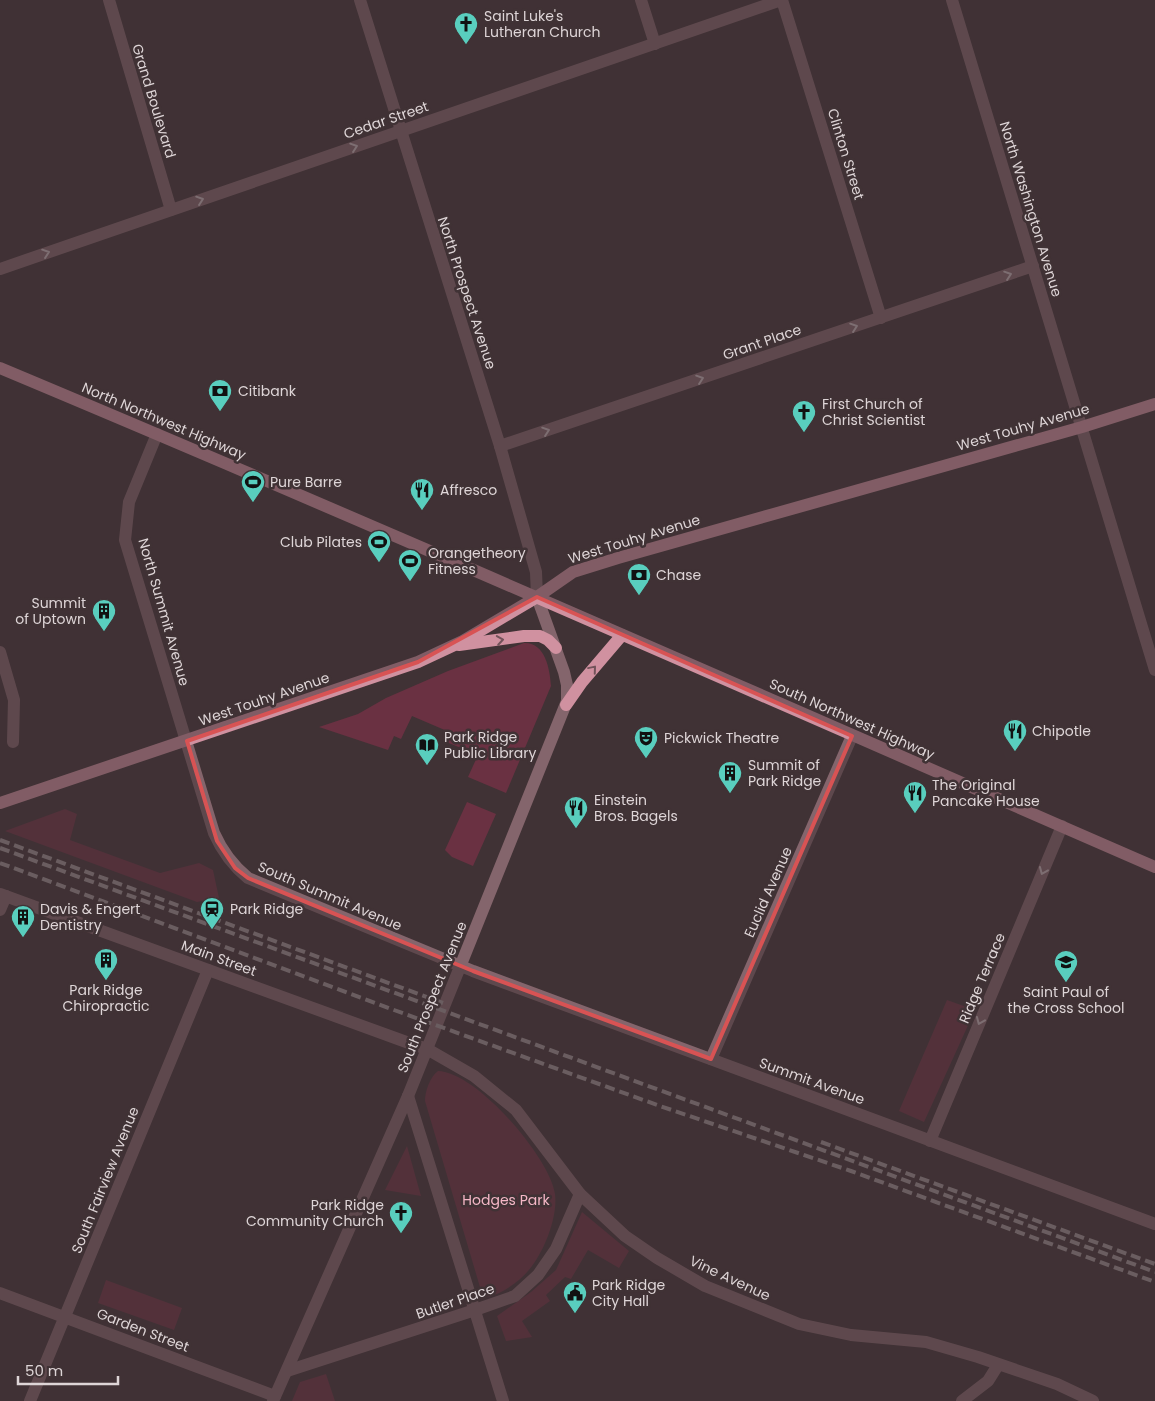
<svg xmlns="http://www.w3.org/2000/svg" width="1155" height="1401" font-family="Poppins,sans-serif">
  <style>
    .green { fill: #6a3142 }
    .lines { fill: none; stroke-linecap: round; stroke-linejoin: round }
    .minor { stroke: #84656c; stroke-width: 12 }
    .major { stroke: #d091a0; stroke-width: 12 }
    .rail { stroke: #9e9395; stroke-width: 4; stroke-dasharray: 10 5; stroke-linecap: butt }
    .oneway { stroke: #c8b9bc }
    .oneway2 { stroke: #72535a }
    .marked { fill: none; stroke: #d85354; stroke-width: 4; stroke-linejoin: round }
    .labels { text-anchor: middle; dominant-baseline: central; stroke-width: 5; stroke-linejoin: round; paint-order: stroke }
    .poi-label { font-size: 14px; fill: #ded5d7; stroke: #403235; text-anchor: start }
    .street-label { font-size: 14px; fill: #ded5d7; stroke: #403235 }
    .park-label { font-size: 14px; fill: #f4b7c6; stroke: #403235 }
  </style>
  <rect width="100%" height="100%" fill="#403235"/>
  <!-- green -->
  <g class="green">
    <path d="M524,643c21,-1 26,26 27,43l-45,107 -38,-16 10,-22 -34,-14 3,-10 -35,-15 -11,23 -7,-3 -6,14 -69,-23 39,-13 28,-16 62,-27z"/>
    <path d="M467,802l29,12 -23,52 -21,-9 -7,-7z"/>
    <path d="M65,809l12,5 -7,26 90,33 39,-10 14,7 6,28 -22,4 -192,-71z"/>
    <path d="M947,1000l28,10 -51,112 -25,-11z"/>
    <path d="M438,1071c39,1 112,87 117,123 3,22 -10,55 -23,72 -10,14 -27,26 -43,31l-7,-3 -57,-193c0,-10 5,-24 13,-30z"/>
    <path d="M407,1146l14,50 -36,-6z"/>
    <path d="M582,1212l47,39 -10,17 -31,-18 -17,29 -6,-2 -19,18 4,6 -28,20 10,16 -26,4 -9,-25 34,-24 25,-22z"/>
    <path d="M106,1280l76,28 -8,22 -76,-27z"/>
    <path d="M326,1374l9,27h-43l8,-19z"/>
  </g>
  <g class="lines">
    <!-- minor -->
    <g class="minor">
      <path d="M109,0l62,210"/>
      <path d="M641,0l14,44"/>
      <path d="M782,0l99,318"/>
      <path d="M952,0l203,670"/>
      <path d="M0,269l781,-269"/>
      <path d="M157,434l-28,68 -4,38 89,293c8,18 18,32 34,45l225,93 682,253"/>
      <path d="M500,446l533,-180"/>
      <path d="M0,652l14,48 -1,42"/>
      <path d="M0,894l409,149 18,6 47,27 42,34 64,84 45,42 32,22 48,28 94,38 52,11 75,7 52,15 79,27 36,17"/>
      <path d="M0,910l6,-14"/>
      <path d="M711,1059l141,-323"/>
      <path d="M408,1096l95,305"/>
      <path d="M930,1141l132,-315"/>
      <path d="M0,1293l275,103"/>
      <path d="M287,1371l188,-61 40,-14 23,-21 18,-26 24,-55"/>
      <path d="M30,1401l178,-431"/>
      <path d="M273,1401l135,-305 159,-395v-16l-3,-13 -27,-75 -1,-25 -36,-126 -140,-446"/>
      <path d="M962,1401l26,-20 10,-16"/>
    </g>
    <!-- major -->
    <g class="major">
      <path d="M0,368c387,162 771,332 1155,499"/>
      <path d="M459,645l65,-9h16l8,4 8,8"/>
      <path d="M566,705l16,-23 40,-47"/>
      <path d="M0,803l418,-141 45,-21 74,-44 36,-25 45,-14 464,-131 73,-23"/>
    </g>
    <!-- rail -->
    <g class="rail">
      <path d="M0,840l443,163"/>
      <path d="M0,848l1155,424"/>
      <path d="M0,863l394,147 266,96 191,65 304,111"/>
      <path d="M821,1142l334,122"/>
    </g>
  </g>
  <!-- one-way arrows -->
  <defs><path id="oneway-chevron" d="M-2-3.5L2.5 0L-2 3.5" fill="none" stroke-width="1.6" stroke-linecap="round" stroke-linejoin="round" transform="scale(1.25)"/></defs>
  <g class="oneway">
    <use href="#oneway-chevron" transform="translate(354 147) rotate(-19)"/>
    <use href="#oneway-chevron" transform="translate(200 200) rotate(-19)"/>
    <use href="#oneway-chevron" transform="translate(46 253) rotate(-19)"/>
    <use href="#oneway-chevron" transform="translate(1008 275) rotate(-19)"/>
    <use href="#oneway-chevron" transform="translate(854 327) rotate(-19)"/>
    <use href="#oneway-chevron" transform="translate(700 379) rotate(-19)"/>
    <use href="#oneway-chevron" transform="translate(546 431) rotate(-19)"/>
    <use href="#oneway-chevron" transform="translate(1043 871) rotate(113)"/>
    <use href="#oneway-chevron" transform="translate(980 1021) rotate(113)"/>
  </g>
  <g class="oneway2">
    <use href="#oneway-chevron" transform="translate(500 640) rotate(-9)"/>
    <use href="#oneway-chevron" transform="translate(593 669) rotate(-50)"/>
  </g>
  <!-- marked area -->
  <path d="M0 0H1155V1401H0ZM537,597l315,139 -141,323 -238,-88 -225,-93 -13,-10 -18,-27 -30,-100 231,-79z" fill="#403235" fill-opacity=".55" fill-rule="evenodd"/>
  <path class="marked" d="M537,597l315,139 -141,323 -238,-88 -225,-93 -13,-10 -18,-27 -30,-100 231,-79z"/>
  <!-- icons -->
  <defs>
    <g id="church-pin" transform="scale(1.25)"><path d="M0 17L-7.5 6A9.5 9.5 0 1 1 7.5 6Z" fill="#59cebe" stroke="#403235"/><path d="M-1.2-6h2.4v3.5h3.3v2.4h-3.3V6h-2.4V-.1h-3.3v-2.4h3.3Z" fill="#111"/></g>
    <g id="bank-pin" transform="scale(1.25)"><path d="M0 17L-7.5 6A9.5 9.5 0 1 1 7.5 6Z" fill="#59cebe" stroke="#403235"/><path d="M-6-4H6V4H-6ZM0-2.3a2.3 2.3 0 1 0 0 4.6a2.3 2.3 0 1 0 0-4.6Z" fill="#111"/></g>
    <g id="stadium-pin" transform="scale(1.25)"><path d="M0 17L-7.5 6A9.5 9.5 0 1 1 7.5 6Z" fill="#59cebe" stroke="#403235"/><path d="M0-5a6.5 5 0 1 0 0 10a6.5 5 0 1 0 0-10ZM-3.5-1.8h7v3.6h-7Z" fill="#111"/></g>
    <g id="restaurant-pin" transform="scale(1.25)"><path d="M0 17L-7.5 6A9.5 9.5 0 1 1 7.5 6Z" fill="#59cebe" stroke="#403235"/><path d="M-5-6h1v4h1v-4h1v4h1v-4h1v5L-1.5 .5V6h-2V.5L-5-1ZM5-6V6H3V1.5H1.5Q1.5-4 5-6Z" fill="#111"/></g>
    <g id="building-pin" transform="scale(1.25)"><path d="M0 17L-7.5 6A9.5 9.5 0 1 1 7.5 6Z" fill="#59cebe" stroke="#403235"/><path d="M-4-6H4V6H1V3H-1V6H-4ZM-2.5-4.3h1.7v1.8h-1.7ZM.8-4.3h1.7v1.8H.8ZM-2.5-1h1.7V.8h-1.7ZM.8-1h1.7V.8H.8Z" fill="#111"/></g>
    <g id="theatre-pin" transform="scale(1.25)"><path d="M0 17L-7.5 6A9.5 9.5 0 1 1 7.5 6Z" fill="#59cebe" stroke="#403235"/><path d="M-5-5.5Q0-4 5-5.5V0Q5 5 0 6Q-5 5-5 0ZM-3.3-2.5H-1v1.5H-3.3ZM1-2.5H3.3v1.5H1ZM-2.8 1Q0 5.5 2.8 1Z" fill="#111"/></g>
    <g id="library-pin" transform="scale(1.25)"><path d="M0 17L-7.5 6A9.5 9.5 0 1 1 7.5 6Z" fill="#59cebe" stroke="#403235"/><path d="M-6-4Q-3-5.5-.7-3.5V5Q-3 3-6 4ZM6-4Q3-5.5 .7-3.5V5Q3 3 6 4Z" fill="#111"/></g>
    <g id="station-pin" transform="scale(1.25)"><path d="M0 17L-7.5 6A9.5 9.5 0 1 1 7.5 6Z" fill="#59cebe" stroke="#403235"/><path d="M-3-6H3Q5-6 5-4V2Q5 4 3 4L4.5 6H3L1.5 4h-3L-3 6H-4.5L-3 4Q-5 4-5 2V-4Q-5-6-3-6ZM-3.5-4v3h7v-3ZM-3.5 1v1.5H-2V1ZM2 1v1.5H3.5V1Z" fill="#111"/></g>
    <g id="school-pin" transform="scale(1.25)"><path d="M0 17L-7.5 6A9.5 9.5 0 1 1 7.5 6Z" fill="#59cebe" stroke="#403235"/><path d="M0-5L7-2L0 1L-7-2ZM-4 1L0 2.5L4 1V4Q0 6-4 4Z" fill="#111"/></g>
    <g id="civic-pin" transform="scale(1.25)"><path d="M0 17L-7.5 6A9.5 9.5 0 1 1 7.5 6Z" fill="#59cebe" stroke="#403235"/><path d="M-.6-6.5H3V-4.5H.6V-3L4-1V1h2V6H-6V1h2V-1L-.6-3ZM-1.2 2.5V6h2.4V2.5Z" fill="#111"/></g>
  </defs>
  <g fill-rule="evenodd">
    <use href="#church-pin" x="466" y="24"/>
    <use href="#bank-pin" x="220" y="391"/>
    <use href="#church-pin" x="804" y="412"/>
    <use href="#stadium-pin" x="253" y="482"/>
    <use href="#restaurant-pin" x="422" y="490"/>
    <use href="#stadium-pin" x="379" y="542"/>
    <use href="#stadium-pin" x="410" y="561"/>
    <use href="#bank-pin" x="639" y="575"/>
    <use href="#building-pin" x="104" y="611"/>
    <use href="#restaurant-pin" x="1015" y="731"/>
    <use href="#theatre-pin" x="646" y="738"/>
    <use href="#library-pin" x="427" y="745"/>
    <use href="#building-pin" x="730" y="773"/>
    <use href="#restaurant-pin" x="915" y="793"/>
    <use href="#restaurant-pin" x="576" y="808"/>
    <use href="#station-pin" x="212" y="909"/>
    <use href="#building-pin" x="23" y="917"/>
    <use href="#building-pin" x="106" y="960"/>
    <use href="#school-pin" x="1066" y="962"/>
    <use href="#church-pin" x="401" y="1213"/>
    <use href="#civic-pin" x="575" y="1293"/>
  </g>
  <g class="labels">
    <!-- poi labels -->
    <g class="poi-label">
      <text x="484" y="16">Saint Luke's<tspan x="484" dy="16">Lutheran Church</tspan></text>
      <text x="238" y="391">Citibank</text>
      <text x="822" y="404">First Church of<tspan x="822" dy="16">Christ Scientist</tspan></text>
      <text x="270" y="482">Pure Barre</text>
      <text x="440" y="490">Affresco</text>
      <text x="362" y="542" text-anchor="end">Club Pilates</text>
      <text x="428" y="553">Orangetheory<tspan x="428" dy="16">Fitness</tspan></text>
      <text x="656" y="575">Chase</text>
      <text x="86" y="603" text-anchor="end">Summit<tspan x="86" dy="16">of Uptown</tspan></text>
      <text x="1032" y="731">Chipotle</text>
      <text x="444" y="737">Park Ridge<tspan x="444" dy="16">Public Library</tspan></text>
      <text x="664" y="738">Pickwick Theatre</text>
      <text x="748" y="765">Summit of<tspan x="748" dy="16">Park Ridge</tspan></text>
      <text x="932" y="785">The Original<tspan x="932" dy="16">Pancake House</tspan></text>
      <text x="594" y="800">Einstein<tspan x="594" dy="16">Bros. Bagels</tspan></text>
      <text x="40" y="909">Davis &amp; Engert<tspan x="40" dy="16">Dentistry</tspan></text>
      <text x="230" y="909">Park Ridge</text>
      <text x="106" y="990" text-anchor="middle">Park Ridge<tspan x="106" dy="16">Chiropractic</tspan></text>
      <text x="1066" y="992" text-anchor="middle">Saint Paul of<tspan x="1066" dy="16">the Cross School</tspan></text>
      <text x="384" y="1205" text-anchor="end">Park Ridge<tspan x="384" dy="16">Community Church</tspan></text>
      <text x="592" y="1285">Park Ridge<tspan x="592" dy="16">City Hall</tspan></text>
    </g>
    <!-- street labels -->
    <g class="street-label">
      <text transform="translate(154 101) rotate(73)">Grand Boulevard</text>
      <text transform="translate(386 120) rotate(-19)">Cedar Street</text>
      <text transform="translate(846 154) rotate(73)">Clinton Street</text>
      <text transform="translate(1031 209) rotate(73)">North Washington Avenue</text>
      <text transform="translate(467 293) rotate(72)">North Prospect Avenue</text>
      <text transform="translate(762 342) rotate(-19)">Grant Place</text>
      <text transform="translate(164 421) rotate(23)">North Northwest Highway</text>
      <text transform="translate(1023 427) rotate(-16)">West Touhy Avenue</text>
      <text transform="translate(634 539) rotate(-17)">West Touhy Avenue</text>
      <text transform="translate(164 612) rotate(74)">North Summit Avenue</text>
      <text transform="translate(264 699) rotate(-19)">West Touhy Avenue</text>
      <text transform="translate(852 719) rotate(24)">South Northwest Highway</text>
      <text transform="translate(768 892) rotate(-66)">Euclid Avenue</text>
      <text transform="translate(330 896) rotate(23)">South Summit Avenue</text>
      <text transform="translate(219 958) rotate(20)">Main Street</text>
      <text transform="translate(982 978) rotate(-67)">Ridge Terrace</text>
      <text transform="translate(432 997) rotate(-68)">South Prospect Avenue</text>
      <text transform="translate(812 1081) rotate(20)">Summit Avenue</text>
      <text transform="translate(105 1180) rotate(-68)">South Fairview Avenue</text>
      <text transform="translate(730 1278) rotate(25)">Vine Avenue</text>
      <text transform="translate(455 1301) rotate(-19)">Butler Place</text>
      <text transform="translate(143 1330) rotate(21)">Garden Street</text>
    </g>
    <!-- park labels -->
    <g class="park-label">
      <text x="506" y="1200">Hodges Park</text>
    </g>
  </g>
  <!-- scale -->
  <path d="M18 1376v8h100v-8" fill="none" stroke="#ded5d7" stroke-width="2.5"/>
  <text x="25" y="1376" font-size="15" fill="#ded5d7" stroke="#403235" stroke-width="4" paint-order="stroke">50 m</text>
</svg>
